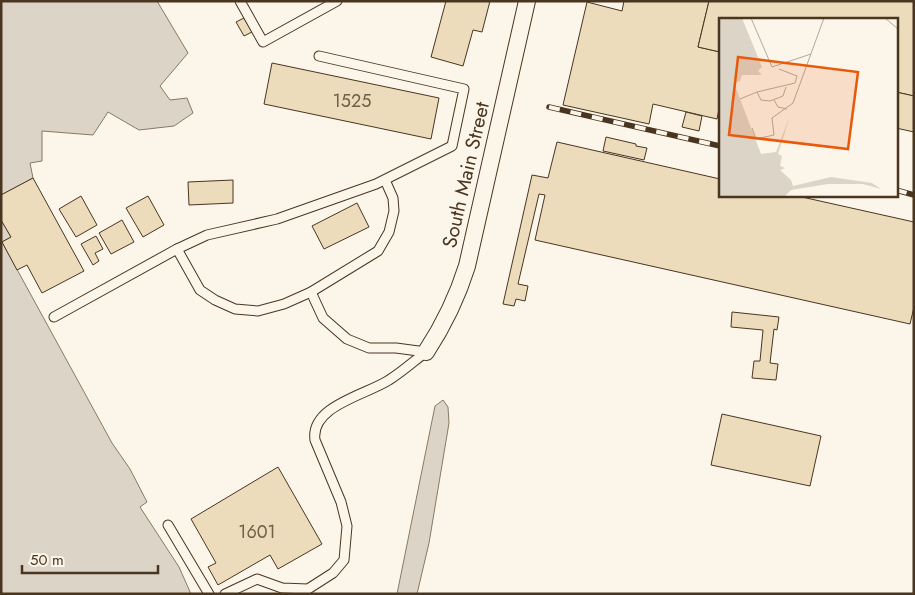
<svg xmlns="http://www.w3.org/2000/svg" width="915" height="595" font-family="Jost,sans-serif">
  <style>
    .water { fill: #dcd4c6; stroke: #887966 }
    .building { fill: #ecdcbc; stroke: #4a3520 }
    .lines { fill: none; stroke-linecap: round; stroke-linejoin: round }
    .lane-casing { stroke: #4a3520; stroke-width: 11 }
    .street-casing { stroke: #4a3520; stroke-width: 18 }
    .lane { stroke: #fbf6e9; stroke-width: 9 }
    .street { stroke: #fbf6e9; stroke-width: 16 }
    .rail-casing { stroke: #4a3520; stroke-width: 5.5 }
    .rail { stroke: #fbf6e9; stroke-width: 4; stroke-dasharray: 11; stroke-linecap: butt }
    .labels { text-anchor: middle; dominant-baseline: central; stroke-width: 4; stroke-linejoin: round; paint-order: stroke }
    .number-label { font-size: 18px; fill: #725f47 }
    .street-label { font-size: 20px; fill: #4a3520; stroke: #fbf6e9 }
    .inset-road { fill: none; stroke: #b4a999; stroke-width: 1 }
    .view { fill: #e8590c; fill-opacity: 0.15; stroke: #e8590c; stroke-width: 2.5 }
    .inset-edge { fill: none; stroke: #4a3520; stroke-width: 2.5 }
  </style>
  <rect width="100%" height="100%" fill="#fbf6e9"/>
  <!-- water -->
  <g class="water">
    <path d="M1,1h156l31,52 -28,33 10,14 17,-2 6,15 -19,13 -35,4 -31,-18 -15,23 -51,-4v30l-12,2 3,15 -32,17z"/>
    <path d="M1,220l10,17 -9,5 110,201 18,26 17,33 -7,5 39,60 12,27h-190z"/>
    <path d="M443,400l5,7 1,16 -20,120 -12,51h-20l38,-188z"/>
  </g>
  <!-- building -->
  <g class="building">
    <path d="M446,1h44l-8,31 -9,-2 -10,36 -32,-9z"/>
    <path d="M624,1h85l-11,46 22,5v52l-3,15 -64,-15 -4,20 -86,-19 24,-103 35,9z"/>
    <path d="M709,1h205v95l-18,-4v-73h-176v33l-22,-5z"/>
    <path d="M244,18l8,14 -8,4 -8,-14z"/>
    <path d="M272,63l167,35 -8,41 -167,-35z"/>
    <path d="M896,92l18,4v36l-18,-4z"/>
    <path d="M686,112l16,4 -3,15 -17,-4z"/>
    <path d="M606,137l30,7v2l11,2 -3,12 -41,-9z"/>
    <path d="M557,142l163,37v16h73l121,27v85l-4,17 -375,-84 10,-45 -6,-1 -21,90 10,2 -3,15 -9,-2 -2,7 -11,-2 29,-129 16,3z"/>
    <path d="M33,178l51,93 -42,22 -15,-28 -10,5 -15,-28 9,-5 -10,-17v-25z"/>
    <path d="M233,180v23l-44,2 -1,-23z"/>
    <path d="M81,196l16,29 -21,12 -17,-28z"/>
    <path d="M148,196l16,29 -21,12 -17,-29z"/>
    <path d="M357,203l12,24 -45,22 -12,-23z"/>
    <path d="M122,220l12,22 -23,12 -12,-21z"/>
    <path d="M96,236l7,13 -8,4 4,8 -6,4 -12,-21z"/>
    <path d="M732,312l47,5 -2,13 -3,-1 -4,34 8,1 -2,16 -24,-2 2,-17h6l3,-31 -32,-3z"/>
    <path d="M722,414l99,22 -11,50 -99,-21z"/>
    <path d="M278,467l44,77 -44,25 -8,-14 -52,30 -10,-18 8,-4 -25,-44z"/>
  </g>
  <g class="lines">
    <!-- lane casing -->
    <g class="lane-casing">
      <g id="lane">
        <path d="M240,1l23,41 74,-41"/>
        <path d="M319,56l145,33 -12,57 -76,38 -99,35 -70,16 -30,14 23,41 15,10 20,9 23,2 26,-7 27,-12 67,-41 11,-19 5,-21 -1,-13 -8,-18"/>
        <path d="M311,292l12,26 24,21 22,9h27l30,4"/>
        <path d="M54,317l123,-68"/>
        <path d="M168,525l41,69"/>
        <path d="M225,594l32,-15 25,9 26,1 25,-16 11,-13 3,-34 -6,-24 -26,-62c-5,-34 51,-45 74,-60 13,-8 25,-19 37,-28"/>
      </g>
    </g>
    <!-- street casing -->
    <g class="street-casing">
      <path id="street" d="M426,352c19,-29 31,-54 41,-86l60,-265"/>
    </g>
    <!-- lane -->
    <use href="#lane" class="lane"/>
    <!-- street -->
    <use href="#street" class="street"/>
    <!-- rail casing -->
    <g class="rail-casing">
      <g id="rail">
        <path d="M549,107l171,39"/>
        <path d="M896,190l18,5"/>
      </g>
    </g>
    <!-- rail -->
    <use href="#rail" class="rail"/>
  </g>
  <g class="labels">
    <!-- number labels -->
    <g class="number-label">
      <text x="352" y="101">1525</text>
      <text x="257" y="532">1601</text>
    </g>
    <!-- street labels -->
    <g class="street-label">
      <text transform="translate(466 175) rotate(-77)">South Main Street</text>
    </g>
  </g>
  <!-- overview -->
  <g transform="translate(719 18)">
    <rect width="179" height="179" fill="#fbf6e9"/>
    <path d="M0,0h23l20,49 -4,4 4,4h-20l-2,6 -6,2 27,71 15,-2 14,-36 -12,38 4,2 -2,10 5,2 -5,2 11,10 2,6 38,-9 41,6 9,6 -18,-5h-35l-37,6 -6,6h-66z" fill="#dcd4c6"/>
    <path class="inset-road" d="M32,0l21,49 39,-13M166,0l13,11M60,51l18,7 -2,7 -38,9 4,8 9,1 13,-5 3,-9M21,81l17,-7M55,82l4,7 9,2M33,110l4,11 18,-4 -2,-17 21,-15 31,-85"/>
    <path class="view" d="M19,39l120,15 -10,77 -119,-14z"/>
    <rect width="179" height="179" class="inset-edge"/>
  </g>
  <!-- border -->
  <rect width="915" height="595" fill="none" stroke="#4a3520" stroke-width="5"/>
  <!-- scale -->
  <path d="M22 565v8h136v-8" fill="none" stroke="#4a3520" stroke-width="2.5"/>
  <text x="30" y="565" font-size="15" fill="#4a3520" stroke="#fbf6e9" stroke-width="4" paint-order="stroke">50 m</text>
</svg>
